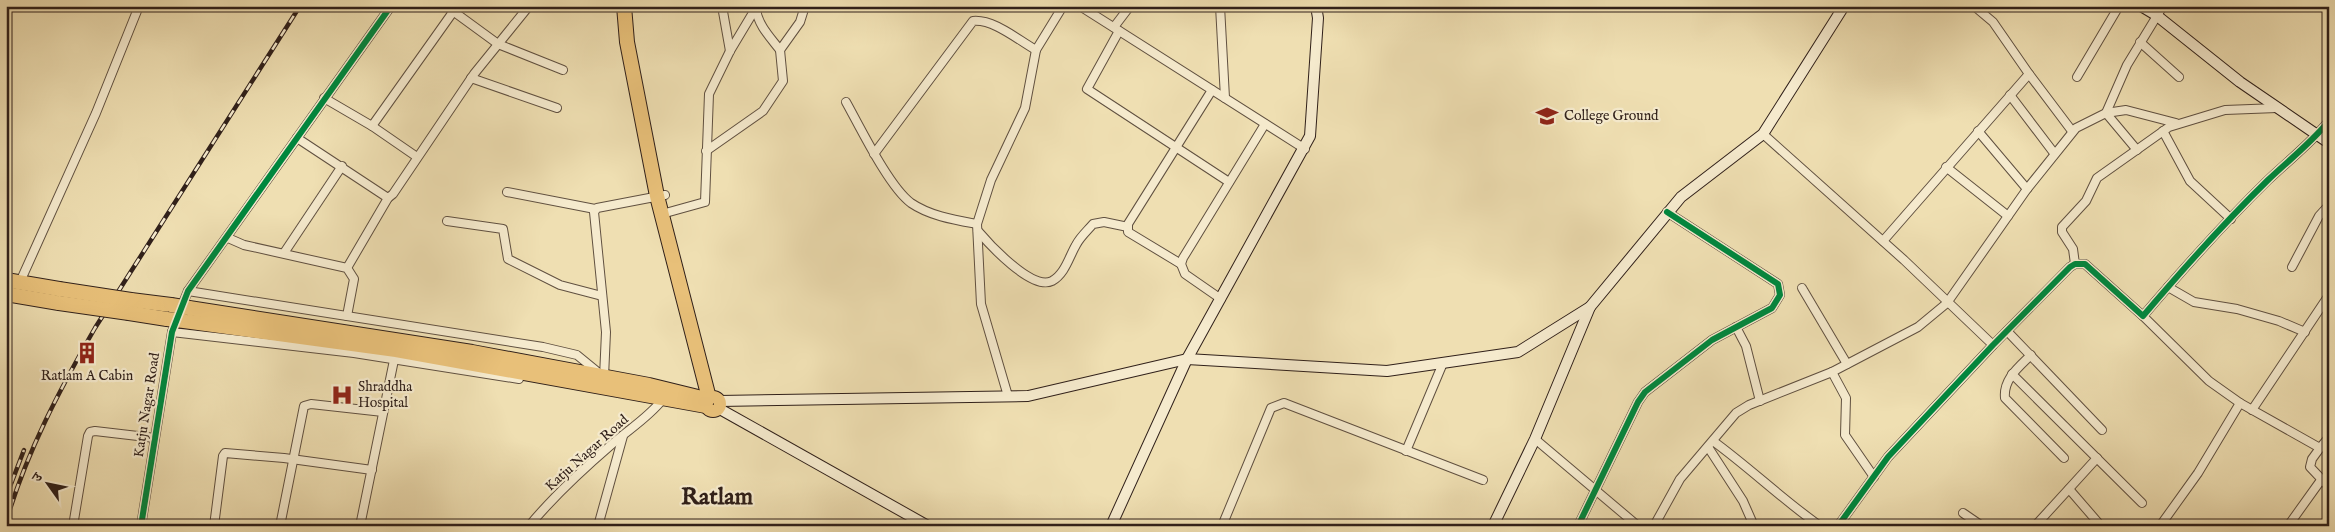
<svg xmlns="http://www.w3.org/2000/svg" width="2335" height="532" font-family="'IM FELL English','Noto Serif Devanagari',serif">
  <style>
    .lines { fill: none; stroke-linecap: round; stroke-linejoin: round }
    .street-casing { stroke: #605040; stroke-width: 10 }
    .secondary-casing { stroke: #30201a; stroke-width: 12 }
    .highway-casing { stroke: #30201a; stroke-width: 16 }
    .street { stroke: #f5eacd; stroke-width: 8 }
    .secondary { stroke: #f5eacd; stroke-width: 10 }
    .highway { stroke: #e8c079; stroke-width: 14 }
    .rail-casing { stroke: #30201a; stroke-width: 4.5 }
    .rail { stroke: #f5eacd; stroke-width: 2.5; stroke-dasharray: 8; stroke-linecap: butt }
    .highway-bridge-casing { stroke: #30201a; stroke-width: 16; stroke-linecap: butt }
    .highway-bridge { stroke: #e8c079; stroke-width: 14 }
    .cycleway-casing { stroke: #f5eacd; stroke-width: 9 }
    .cycleway { stroke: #00873e; stroke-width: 6 }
    .labels { text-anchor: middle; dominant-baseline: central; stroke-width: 4.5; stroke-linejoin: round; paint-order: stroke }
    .poi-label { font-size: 14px; fill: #30201a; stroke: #f5eacd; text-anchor: start }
    .street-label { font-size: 14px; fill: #30201a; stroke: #f5eacd }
    .town-label { font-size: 24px; font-weight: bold; fill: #30201a; stroke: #f5eacd }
  </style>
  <rect width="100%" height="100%" fill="#efdfb2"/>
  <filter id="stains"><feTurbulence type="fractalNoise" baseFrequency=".004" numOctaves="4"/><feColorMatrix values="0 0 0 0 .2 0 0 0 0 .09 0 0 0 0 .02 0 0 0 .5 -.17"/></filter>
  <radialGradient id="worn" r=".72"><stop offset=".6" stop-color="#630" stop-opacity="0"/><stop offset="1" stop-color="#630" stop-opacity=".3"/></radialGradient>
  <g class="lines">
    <!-- street casing -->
    <g class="street-casing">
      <g id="street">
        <path d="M446,6l52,38 65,26"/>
        <path d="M722,6l8,45"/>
        <path d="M1080,6l225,143"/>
        <path d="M1220,6l5,92"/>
        <path d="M1974,6l19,16 36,52 43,57"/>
        <path d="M756,9c2,16 14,28 24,41"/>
        <path d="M1114,27l16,-21"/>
        <path d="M1119,31l-32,58 142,93"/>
        <path d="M2140,42l39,35"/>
        <path d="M2077,77l42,-71"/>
        <path d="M471,78l86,30"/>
        <path d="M2010,95l44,58"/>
        <path d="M324,98l48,28 45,31"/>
        <path d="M846,102c14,25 43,85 65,101 19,13 44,17 66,21"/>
        <path d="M372,126l81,-114"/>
        <path d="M1978,131l49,58"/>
        <path d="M2163,131l27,50 41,38"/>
        <path d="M1763,134l141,126 89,85"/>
        <path d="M297,138l91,60 5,-4 81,-120 55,-68"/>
        <path d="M2137,150l-31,-37 21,-48 36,-59"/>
        <path d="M706,151l57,-40 20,-30 -3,-31 20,-28 5,-16"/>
        <path d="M874,154l99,-133c21,-2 45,19 63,29"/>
        <path d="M1946,167l62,49"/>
        <path d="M507,192l88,17"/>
        <path d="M669,212l36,-10 4,-108 21,-43 27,-45"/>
        <path d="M447,221l56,8 5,30 52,26 42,11"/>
        <path d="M978,231c11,13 54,60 74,50 13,-7 17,-24 24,-36 4,-8 11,-14 17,-21l11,-2 24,5"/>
        <path d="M228,238l16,7 103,23 7,11 -7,37"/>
        <path d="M1883,241l146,-167"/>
        <path d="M284,253l58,-87"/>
        <path d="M1181,264l-53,-32v-8l84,-134"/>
        <path d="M2075,264l-2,-15 -11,-17v-5l24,-26 11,-23 72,-51 56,-17 52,-2"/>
        <path d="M2292,267l27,-51 10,-11"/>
        <path d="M347,268l41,-70"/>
        <path d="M20,282l76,-169 43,-107"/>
        <path d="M2168,287l26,15 43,7 42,12 26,11"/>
        <path d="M1802,288l45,76"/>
        <path d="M188,291l355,56 34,8 22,18"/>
        <path d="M1221,299l-36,-25 -4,-10 2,-6 82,-134"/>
        <path d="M181,308l7,-17 203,-285"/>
        <path d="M2143,316l66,65 31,22 80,45 9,-11"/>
        <path d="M1736,327l10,19 14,55"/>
        <path d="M2007,331l95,99"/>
        <path d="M172,332l182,21 165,26"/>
        <path d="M2031,355c-12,12 -28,24 -26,43l59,60"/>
        <path d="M1832,372l14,26 -1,37 29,42"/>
        <path d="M2012,374l130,129"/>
        <path d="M604,377l2,-45 -12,-120 3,-4 68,-13"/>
        <path d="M1008,396l-27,-92 -4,-80 14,-44 34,-72 11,-58 27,-44"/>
        <path d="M2252,410l77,-115"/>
        <path d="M1535,439l103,87"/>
        <path d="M1713,441c37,27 70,59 107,85"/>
        <path d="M1708,447l35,54 11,25"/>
        <path d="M2320,448l-8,11 -2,8 19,20"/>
        <path d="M1406,451l37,-88"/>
        <path d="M2069,489l32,37"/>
        <path d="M1963,513l19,13"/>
        <path d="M73,526l15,-90 2,-4 5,-1 60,7"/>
        <path d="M141,526l31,-194 5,-13"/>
        <path d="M214,526l9,-70 2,-3 59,5 88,12"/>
        <path d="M280,526l24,-120 7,-2 72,8"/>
        <path d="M360,526l34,-166"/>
        <path d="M529,526c24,-29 53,-56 82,-81 18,-16 37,-27 52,-46"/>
        <path d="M598,526l25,-90"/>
        <path d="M1222,526l49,-118 13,-5 199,77"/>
        <path d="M1578,526l60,-124 7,-10 67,-52 60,-32 8,-13 -2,-11 -111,-72"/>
        <path d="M1654,526l26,-47 56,-66 13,-8 83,-33 86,-45 29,-24 80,-114 49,-61 30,-15 20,-3 50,13"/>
        <path d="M1838,526l50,-69 105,-112 77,-78 5,-3h10l58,52c40,-47 81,-93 125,-136 21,-20 43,-37 61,-59"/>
        <path d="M2035,526l62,-68"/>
        <path d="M2160,526l38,-53 42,-70"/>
        <path d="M2288,526l33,-46"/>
      </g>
    </g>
    <!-- secondary casing -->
    <g class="secondary-casing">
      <g id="secondary">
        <path d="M2141,6l15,9 84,67 89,61"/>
        <path d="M719,401l309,-5 159,-37 200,12 131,-19 72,-45 91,-110 82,-63 81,-128"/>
        <path d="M718,408l210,118"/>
        <path d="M1111,526l76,-167 123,-223 8,-118 -2,-12"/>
        <path d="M1493,526l42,-87 55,-132"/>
      </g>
    </g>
    <!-- highway casing -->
    <g class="highway-casing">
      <g id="highway">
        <path d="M624,6l3,36 30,154 52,202"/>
        <path d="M6,280l53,9"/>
        <path d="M6,294l53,9"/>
        <path d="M131,300l40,5"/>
        <path d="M189,308l283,44 177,33 53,13"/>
        <path d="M129,313l38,6"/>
        <path d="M184,321l212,29 310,56"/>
        <circle cx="713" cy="404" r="6"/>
      </g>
    </g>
    <!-- street -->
    <use href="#street" class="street"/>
    <!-- secondary -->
    <use href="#secondary" class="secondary"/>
    <!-- highway -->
    <use href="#highway" class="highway"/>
    <!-- rail casing -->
    <g class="rail-casing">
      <g id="rail">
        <path d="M6,497l18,-47"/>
        <path d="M6,522c21,-71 53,-131 89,-194l205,-322"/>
      </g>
    </g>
    <!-- rail -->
    <use href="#rail" class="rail"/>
    <!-- highway-bridge casing -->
    <g class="highway-bridge-casing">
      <g id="highway-bridge">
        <path d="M59,289l72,11"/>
        <path d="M59,303l70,10"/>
        <path d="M171,305l18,3"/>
        <path d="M167,319l17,2"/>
      </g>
    </g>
    <!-- highway-bridge -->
    <use href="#highway-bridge" class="highway-bridge"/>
    <!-- cycleway casing -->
    <g class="cycleway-casing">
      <g id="cycleway">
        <path d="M141,526l31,-194 16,-41 203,-285"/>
        <path d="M1578,526l60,-124 7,-10 67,-52 60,-32 8,-13 -2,-11 -111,-72"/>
        <path d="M1838,526l50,-69 105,-112 77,-78 5,-3h10l58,52c40,-47 81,-93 125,-136 21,-20 43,-37 61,-59"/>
      </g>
    </g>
    <!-- cycleway -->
    <use href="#cycleway" class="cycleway"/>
  </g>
  <!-- icons -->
  <defs>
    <g id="university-bare" transform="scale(1.725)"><path d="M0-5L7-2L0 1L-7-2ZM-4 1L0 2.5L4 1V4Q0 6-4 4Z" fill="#8f2418" stroke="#f5eacd" stroke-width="2.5" paint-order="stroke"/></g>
    <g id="building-bare" transform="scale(1.725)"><path d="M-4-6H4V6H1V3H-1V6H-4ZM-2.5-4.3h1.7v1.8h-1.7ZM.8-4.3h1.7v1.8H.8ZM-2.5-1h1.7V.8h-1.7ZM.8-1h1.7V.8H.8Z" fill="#8f2418" stroke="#f5eacd" stroke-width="2.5" paint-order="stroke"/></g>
    <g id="hospital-bare" transform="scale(1.725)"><path d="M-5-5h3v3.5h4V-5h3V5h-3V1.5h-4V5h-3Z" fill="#8f2418" stroke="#f5eacd" stroke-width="2.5" paint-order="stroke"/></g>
  </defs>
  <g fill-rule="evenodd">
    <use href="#university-bare" x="1547" y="116"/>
    <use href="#building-bare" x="87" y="353"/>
    <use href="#hospital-bare" x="342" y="395"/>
  </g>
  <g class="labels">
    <!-- poi labels -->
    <g class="poi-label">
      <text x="1564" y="116">College Ground</text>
      <text x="87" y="376" text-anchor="middle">Ratlam A Cabin</text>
      <text x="358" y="387">Shraddha<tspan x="358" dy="16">Hospital</tspan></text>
    </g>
    <!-- street labels -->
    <g class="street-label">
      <text transform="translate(147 405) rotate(-81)">Katju Nagar Road</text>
      <text transform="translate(587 453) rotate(-42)">Katju Nagar Road</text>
    </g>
    <!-- town labels -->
    <g class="town-label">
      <text x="717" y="497">Ratlam</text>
    </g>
  </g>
  <!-- margin -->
  <rect width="2335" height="532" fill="none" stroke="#efdfb2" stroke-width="25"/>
  <rect x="8" y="8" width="2320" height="517" fill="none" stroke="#30201a" stroke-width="2.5"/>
  <rect x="12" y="12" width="2310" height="507" fill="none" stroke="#30201a"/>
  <!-- north arrow -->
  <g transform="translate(48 484) rotate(303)" stroke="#f5eacd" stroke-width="4" paint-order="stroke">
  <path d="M0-4L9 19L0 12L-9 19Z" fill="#30201a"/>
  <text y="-8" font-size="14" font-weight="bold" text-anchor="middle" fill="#30201a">उ</text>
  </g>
  <rect width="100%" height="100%" filter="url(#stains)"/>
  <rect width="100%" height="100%" fill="url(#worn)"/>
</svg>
